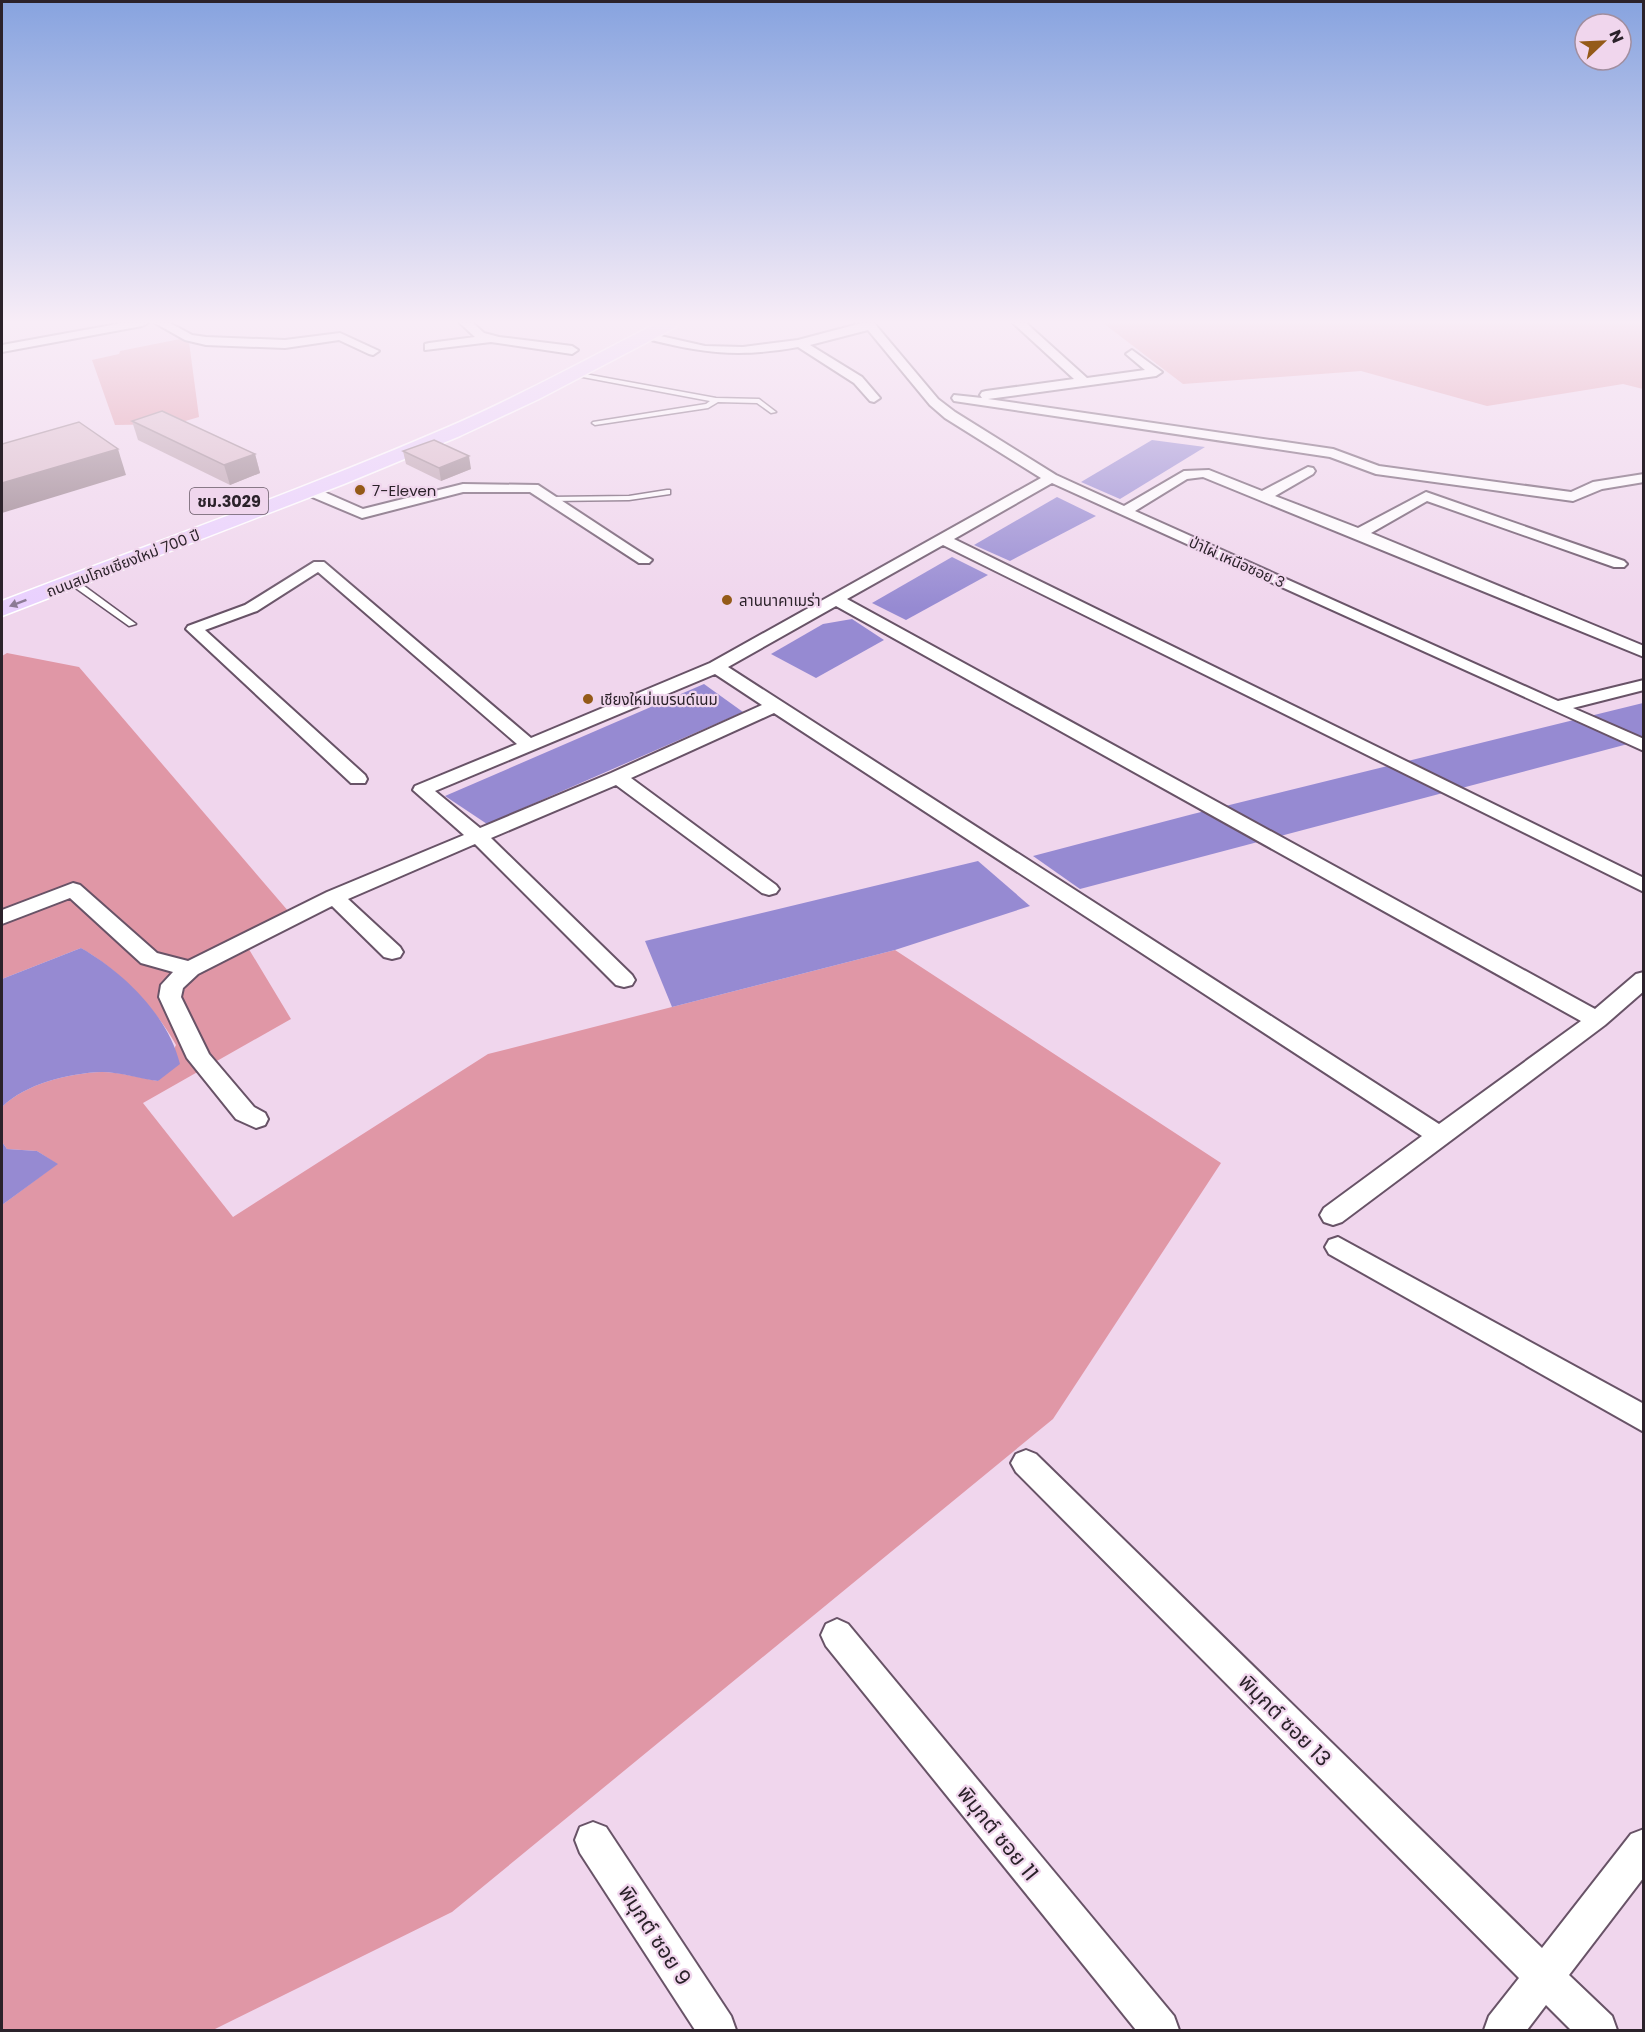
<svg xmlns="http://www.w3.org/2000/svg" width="1645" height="2032" font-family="Poppins,'Noto Sans Thai',sans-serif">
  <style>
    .green { fill: #e097a6 }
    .water { fill: #968ad2 }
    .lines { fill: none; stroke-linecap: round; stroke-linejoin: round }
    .lane-casing { stroke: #685367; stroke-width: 3 }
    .street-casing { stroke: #685367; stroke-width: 4 }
    .primary-casing { stroke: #fff; stroke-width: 3 }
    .lane { fill: #fff; fill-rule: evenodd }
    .street { fill: #fff; fill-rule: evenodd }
    .primary { fill: #e9d0fe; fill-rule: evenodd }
    .wall { fill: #bba0ad }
    .shaded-wall { fill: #99828d }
    .building { fill: #dabac9; stroke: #99828d; stroke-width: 1.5 }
    .oneway { fill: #8a7994 }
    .poi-dot { fill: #945a18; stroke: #f0d6ed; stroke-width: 2 }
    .labels { text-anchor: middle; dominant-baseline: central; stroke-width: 4.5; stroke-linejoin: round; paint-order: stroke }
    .far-poi-label { font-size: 15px; fill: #2b222a; stroke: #f0d6ed; text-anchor: start }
    .far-street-label { font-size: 15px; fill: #2b222a; stroke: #f0d6ed }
    .shield { fill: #f0d6ed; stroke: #665864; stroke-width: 1.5 }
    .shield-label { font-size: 16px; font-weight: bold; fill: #2b222a }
    .near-street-label { font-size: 21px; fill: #2b222a; stroke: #f0d6ed }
  </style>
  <rect width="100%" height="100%" fill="#f0d6ed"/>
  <!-- green -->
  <g class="green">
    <path d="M1103,323h540v66l-20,-5 -136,22 -126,-35 -178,13z"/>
    <path d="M180,339l9,3 10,75 -24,7 -60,1 -23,-65 27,-6 1,-3z"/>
    <path d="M7,653l72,14 210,245 -48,24 50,83 -148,84 90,114 255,-163 407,-104 326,213 -168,256 -601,493 -239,118h-211v-825l55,-41 -20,-13 -30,-2 -5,-7v-35c23,-23 67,-34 100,-35 18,0 38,6 56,9l18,-36c-22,-39 -57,-75 -95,-97l-79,31v-323z"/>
  </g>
  <!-- water -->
  <g class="water">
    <path d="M1152,440l53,7 -85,52 -39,-17z"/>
    <path d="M1057,497l39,19 -86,45 -36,-16z"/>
    <path d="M952,557l36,18 -82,45 -34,-17z"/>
    <path d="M852,619l32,21 -68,38 -45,-24 52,-30z"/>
    <path d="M704,684l39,28 -256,112 -42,-28z"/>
    <path d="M1643,703v37l-563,149 -47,-33 160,-42z"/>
    <path d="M978,861l52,45 -135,44 -223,57 -27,-66z"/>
    <path d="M81,948c42,24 87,67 99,116l-22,17c-18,-2 -38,-9 -56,-9 -33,1 -77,12 -100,35v-128z"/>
    <path d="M2,1142l5,7 30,2 21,13 -56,41z"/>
  </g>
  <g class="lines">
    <!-- lane casing -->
    <g class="lane-casing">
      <g id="lane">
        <path d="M574,372l142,26 43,1 17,13 -5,1 -14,-10 -39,-1 -10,6 -113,17 -3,-2 1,-1 113,-18 4,-3 -138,-26v-2z"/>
        <path d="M667,490h3v4l-41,6 -79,1 -4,-2 4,-2 79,-1z"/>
        <path d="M70,580h6l60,44 -7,2 -59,-42z"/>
      </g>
    </g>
    <!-- street casing -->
    <g class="street-casing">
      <g id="street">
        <path d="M123,323h25l-6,3 -140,26v-7z"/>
        <path d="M155,323h15l22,12 14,2 79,3 55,-7 39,18 -6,4 -4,-1 -30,-14 -54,8 -79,-3 -21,-5z"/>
        <path d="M460,323h13l11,10 15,4 73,9 6,4 -6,4 -81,-12 -66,8v-6l4,-1 46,-6z"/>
        <path d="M862,323h12l64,76 17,13 101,63 68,31 60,-35 25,-1 53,21 46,-24 5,1 2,3 -2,3 -38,22 83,32 68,-36 198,69 3,3 -3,3h-10l-187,-66 -56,32 273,113v11l-441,-180 -16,2 -52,32 423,190 86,-21v10l-71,18 71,31v12l-592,-268 -98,56 690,339v14l-701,-347 -96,54 748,410 41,-35 8,-2v19l-39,34 -263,197 -9,3 -9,-3 -4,-7 4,-7 98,-72 -648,-423 -143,65 145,107 3,4 -3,4 -7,2 -7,-2 -146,-108 -125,53 141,137 3,5 -3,5 -8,2 -8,-2 -141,-141 -127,55 52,48 3,5 -3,5 -8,2 -8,-2 -52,-51 -134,68 -15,14 -2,9 28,57 45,53 11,6 3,6 -3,6 -9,3 -20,-9 -49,-61 -28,-61 2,-12 12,-13 -32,-9 -71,-65 -68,26v-14l71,-27 7,2 77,68 31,8 139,-69 137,-57 -51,-45 2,-4 102,-42 -199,-172 -61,39 -52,19 160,145 2,4 -2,4h-14l-165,-154 2,-3 57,-21 69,-43h10l207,176 179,-75 331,-185 -96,-60 -15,-13 -62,-75 -58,15 52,32 18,21 -6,4 -4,-1 -16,-18 -56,-36c-60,11 -96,6 -155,-9l-2,-2 6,-3 58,13 38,1 55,-7zM836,606l745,415 -142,103 -711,-457zM715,674l47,31 -151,68 -131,55 -45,-37z"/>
        <path d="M1013,323h13l61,55 58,-8 -19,-16 6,-4 30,22 -6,4 -168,23 345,50 46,17 192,26 22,-10 51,-8v8l-42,7 -29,12 -197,-27 -46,-17 -376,-56 -2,-3 2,-3 28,3 -2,-3 2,-3 4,-1 88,-12z"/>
        <path d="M463,484l75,1 114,75 -3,3h-10l-109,-71h-67l-101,26 -57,-24 -2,-3 2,-3h10l48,21z"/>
        <path d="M1338,1237l306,167v28l-315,-178 -4,-7 4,-7z"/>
        <path d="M1026,1450l10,4 506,494 89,-114 13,-5v48l-75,98 43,41 5,14h-46l-25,-25 -19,25h-43l5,-14 30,-38 -503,-506 -5,-9 5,-9z"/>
        <path d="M837,1619l11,5 326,392 5,14h-43l-310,-384 -5,-11 5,-11z"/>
        <path d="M593,1822l13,5 125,189 5,14h-41l-115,-177 -5,-13 5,-13z"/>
      </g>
    </g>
    <!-- primary casing -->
    <g class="primary-casing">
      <path id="primary" d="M657,323h21l-2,4 -137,72 -79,37 -116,48 -342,132v-15c148,-57 298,-110 444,-173 72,-31 141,-69 211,-105z"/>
    </g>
    <!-- lane -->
    <use href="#lane" class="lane"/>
    <!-- street -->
    <use href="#street" class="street"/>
    <!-- primary -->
    <use href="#primary" class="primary"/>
  </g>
  <!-- wall -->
  <g class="wall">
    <path d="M132,421l123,33 5,19 -30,12 -92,-45z"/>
    <path d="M403,451l68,18 -30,12 -35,-17z"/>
  </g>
  <!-- shaded-wall -->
  <g class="shaded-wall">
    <path d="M118,449l8,26 -124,38v-30z"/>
    <path d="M255,454l5,19 -30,12 -6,-20z"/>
    <path d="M469,456l2,13 -30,12 -2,-13z"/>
  </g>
  <!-- building -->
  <g class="building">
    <path d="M162,411l93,43 -31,11 -92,-44z"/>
    <path d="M79,422l39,27 -116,34v-39z"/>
    <path d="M434,440l35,16 -30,12 -36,-17z"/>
  </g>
  <!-- one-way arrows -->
  <defs><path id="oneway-solid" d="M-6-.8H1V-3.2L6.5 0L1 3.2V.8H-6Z" transform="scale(1.5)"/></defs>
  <use class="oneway" href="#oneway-solid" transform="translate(18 603) rotate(159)"/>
  <!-- sky -->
  <linearGradient id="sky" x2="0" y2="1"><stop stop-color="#87a3df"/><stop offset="0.53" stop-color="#f8edf7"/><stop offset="1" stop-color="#f8edf7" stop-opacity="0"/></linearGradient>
  <rect width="1645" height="608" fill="url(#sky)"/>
  <!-- markers -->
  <g class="poi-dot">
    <circle cx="360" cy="490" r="6"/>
    <circle cx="727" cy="600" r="6"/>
    <circle cx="588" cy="699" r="6"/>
  </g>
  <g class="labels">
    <!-- far-poi labels -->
    <g class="far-poi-label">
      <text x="372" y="490">7-Eleven</text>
      <text x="739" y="600">ลานนาคาเมร่า</text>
      <text x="600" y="699">เชียงใหม่แบรนด์เนม</text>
    </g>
    <!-- far-street labels -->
    <g class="far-street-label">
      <text transform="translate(1237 562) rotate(24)">ป่าไผ่ เหนือซอย 3</text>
      <text transform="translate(123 563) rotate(-21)">ถนนสมโภชเชียงใหม่ 700 ปี</text>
    </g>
    <!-- shield labels -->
    <rect class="shield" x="190" y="488" width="78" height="26" rx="4.5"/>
    <g class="shield-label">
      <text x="229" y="501">ชม.3029</text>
    </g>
    <!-- near-street labels -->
    <g class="near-street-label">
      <text transform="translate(1285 1720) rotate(45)">พิมุกต์ ซอย 13</text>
      <text transform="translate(998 1833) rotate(51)">พิมุกต์ ซอย 11</text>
      <text transform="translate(655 1935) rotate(57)">พิมุกต์ ซอย 9</text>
    </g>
  </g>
  <!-- border -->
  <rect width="1645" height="2032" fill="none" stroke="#2b222a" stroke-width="6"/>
  <!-- north arrow -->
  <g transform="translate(1603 42) rotate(67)"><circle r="28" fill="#f0d6ed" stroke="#a18e9f" stroke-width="1.5"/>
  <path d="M0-4.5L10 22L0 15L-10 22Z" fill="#945a18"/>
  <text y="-9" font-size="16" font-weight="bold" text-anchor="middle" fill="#2b222a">N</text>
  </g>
</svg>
